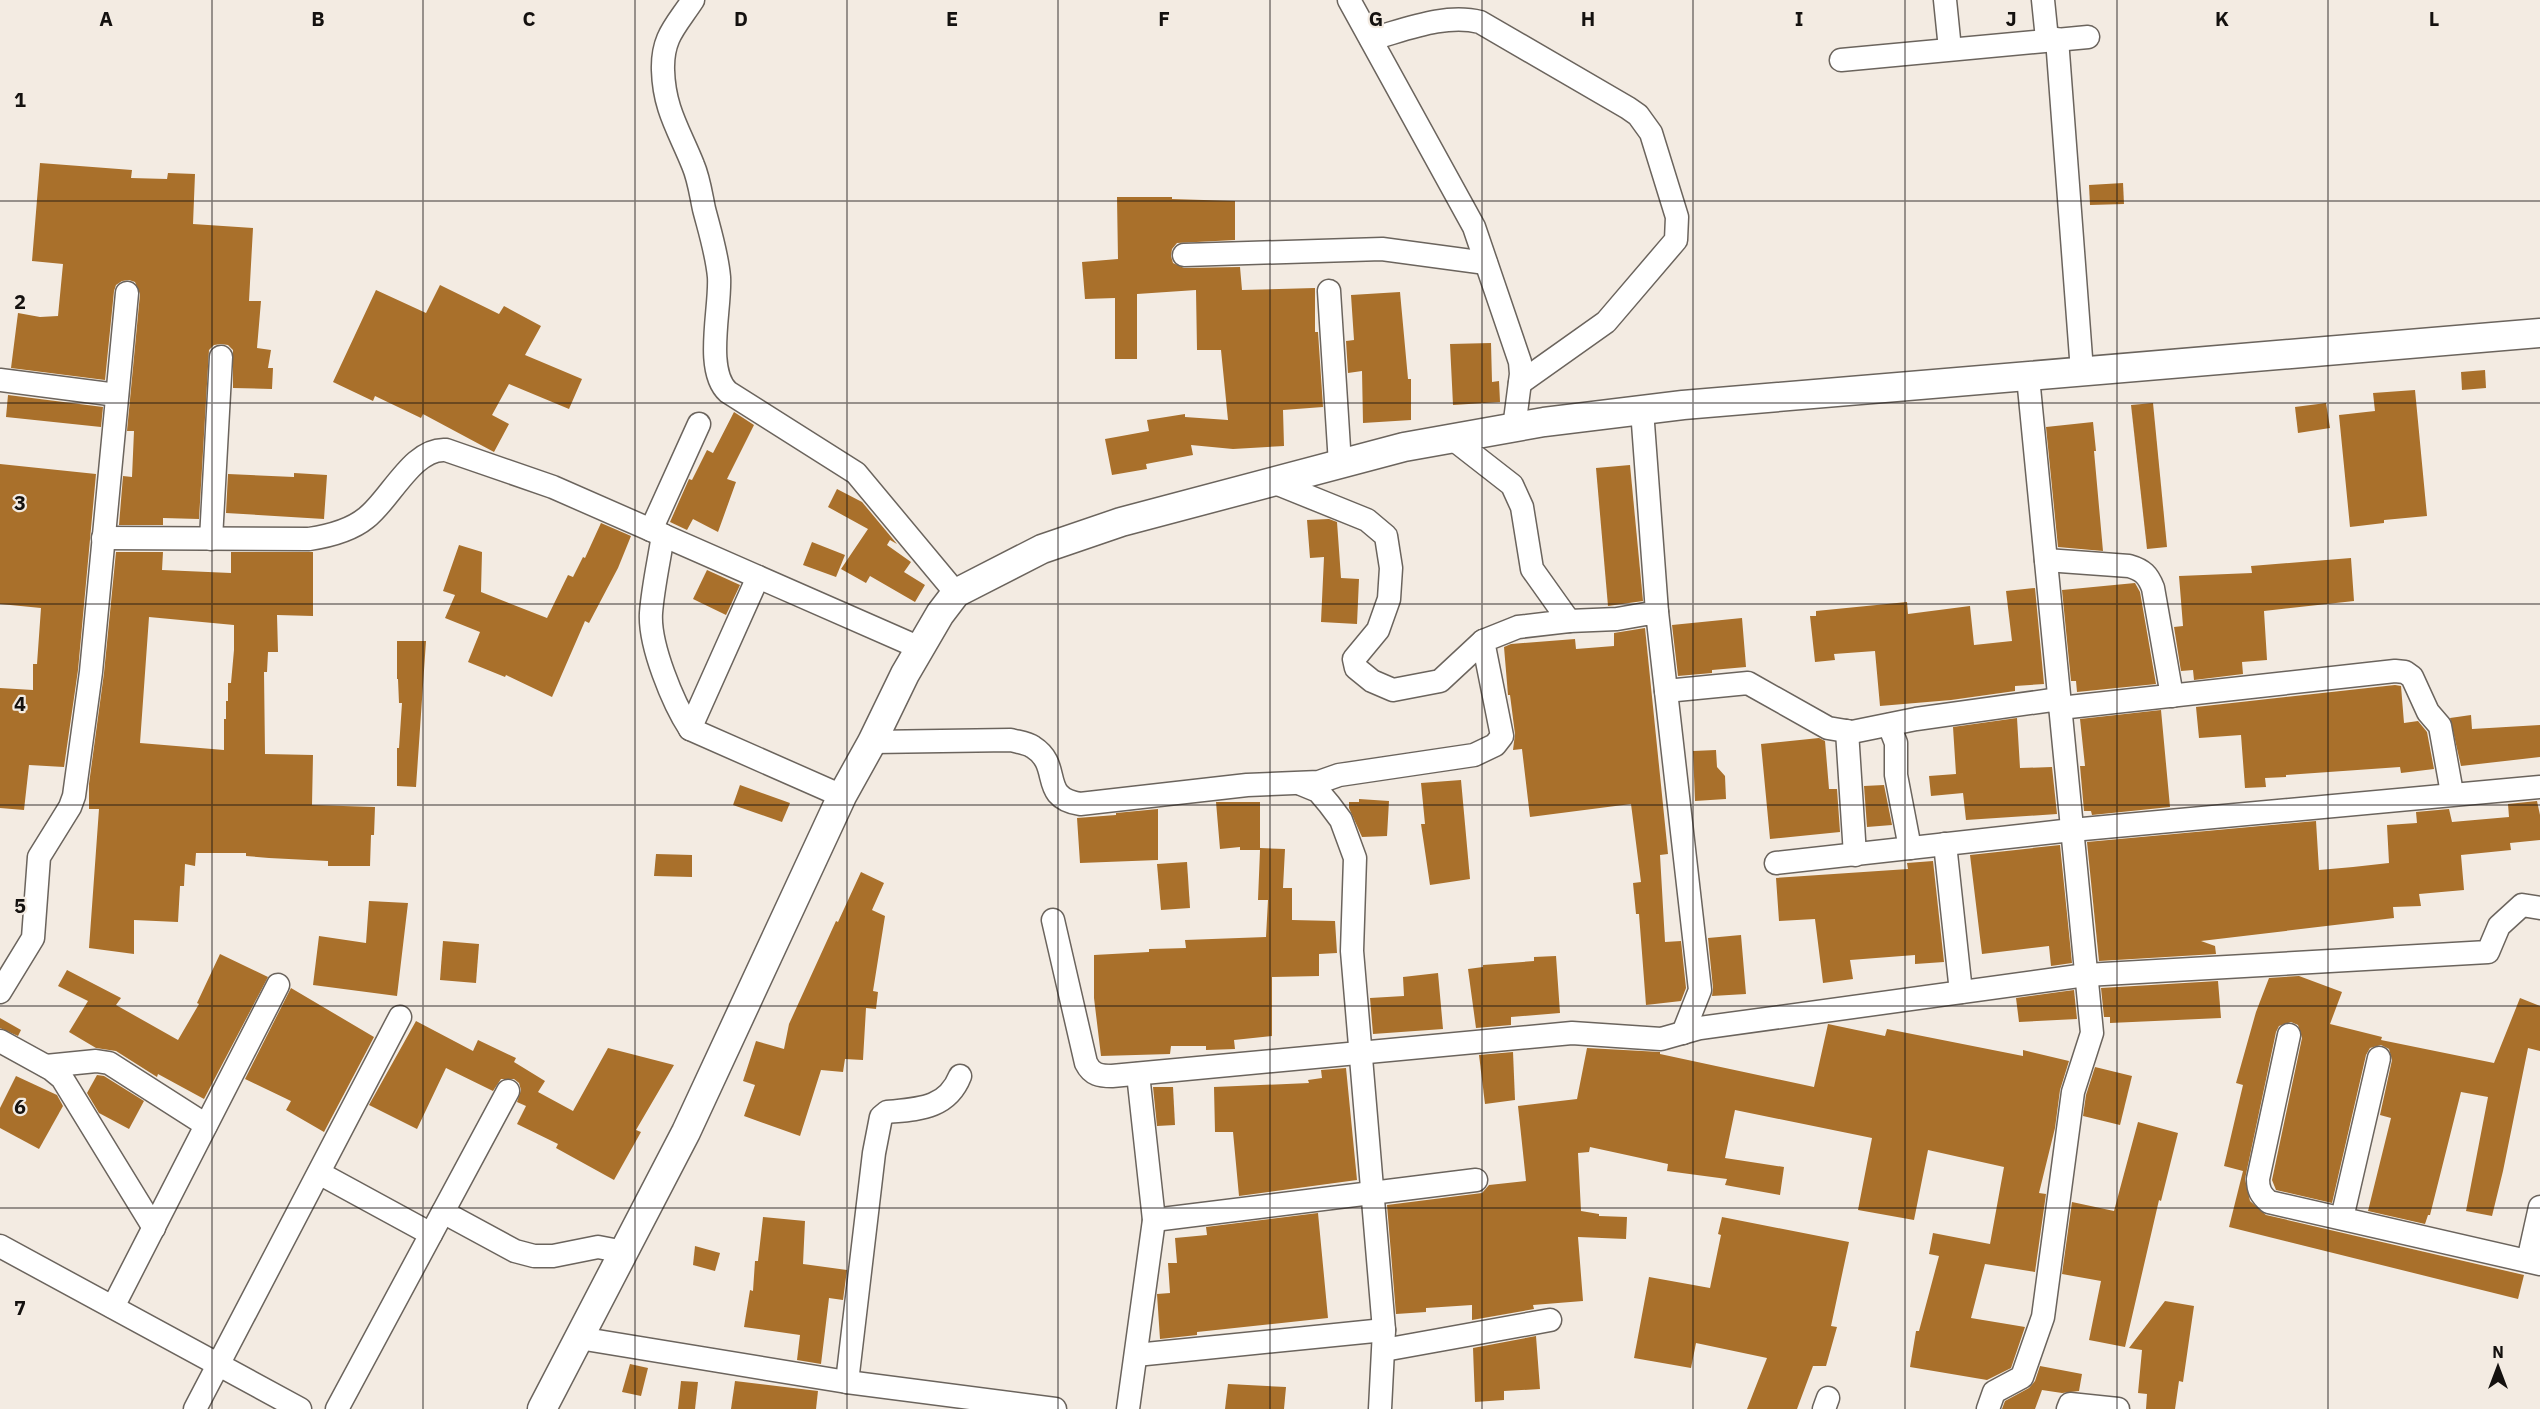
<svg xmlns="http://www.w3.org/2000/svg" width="2540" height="1409" font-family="'IBM Plex Sans',sans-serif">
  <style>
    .building { fill: #a9702b; fill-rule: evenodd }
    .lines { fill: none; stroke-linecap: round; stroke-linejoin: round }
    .minor-casing { stroke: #6b645d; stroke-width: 25 }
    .tertiary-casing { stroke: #6b645d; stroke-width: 31 }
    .minor { stroke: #fff; stroke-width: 22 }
    .tertiary { stroke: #fff; stroke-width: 28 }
    .grid { fill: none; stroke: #14110f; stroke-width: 1.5; stroke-opacity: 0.55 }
    .grid-label { font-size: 20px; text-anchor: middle; font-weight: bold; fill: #14110f; stroke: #f3ebe2; stroke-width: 4.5; stroke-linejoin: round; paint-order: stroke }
  </style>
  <rect width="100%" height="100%" fill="#f3ebe2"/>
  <!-- building -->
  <g class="building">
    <path d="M40,163l92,7 -1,8 36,1 1,-6 27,1 -2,50 60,4 -4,73h12l-4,47 14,2 -3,18h5l-1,21 -39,-1v-38l-5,-5 -7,-1 -7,1 -5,5 -10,169 -36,-1v7h-44l4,-49 9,1 2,-46h-7l13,-137 -5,-12 -6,-2 -7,1 -6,4 -2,6 -9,89 -94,-12 7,-55 22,4 18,-1 5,-52 -31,-3z"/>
    <path d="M2123,183l1,21 -34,1 -1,-20z"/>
    <path d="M1117,197h55v2l63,2v39l-58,3 -5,6 -1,7 2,7 11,5 56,-1 2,23 73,-2v44h3l5,75 -40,3 1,36 -51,3 -42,-4 2,10 -47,9 1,5 -35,6 -7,-36 44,-8 -2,-11 38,-6v3l43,3 -7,-70h-24l-1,-60 -59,4v65h-22v-61l-30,1 -3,-37 36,-3z"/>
    <path d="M440,285l59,29 5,-8 37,20 -16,29 57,24 -13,30 -60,-25 -17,31 17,9 -15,28 -71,-38 -2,4 -46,-22 -2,5 -40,-19 43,-92 50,23z"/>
    <path d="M1400,292l8,87h3v41l-48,3 -1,-52 -14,2 -2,-32 8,-1 -3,-45z"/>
    <path d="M1491,343l1,39 7,-1 1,21 -47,3 -3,-61z"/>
    <path d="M2485,370l1,18 -24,2 -1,-18z"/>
    <path d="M2415,390l12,126 -43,4v3l-34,4 -11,-112 36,-4 -2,-18z"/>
    <path d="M8,395l95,12 -2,20 -95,-10z"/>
    <path d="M2153,403l14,144 -20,2 -16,-144z"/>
    <path d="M2326,403l4,25 -32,5 -3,-26z"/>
    <path d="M734,412l20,13 -27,54 9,3 -18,50 -25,-13 -6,11 -17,-8 19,-43 3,1 15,-30 6,3z"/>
    <path d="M2093,422l3,29h-2l9,100 -45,-4 -12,-120z"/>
    <path d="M0,464l96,10 -18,196 -14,97 -35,-2 -5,45 -24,-2v-120l33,2v-26h4l4,-56 -41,-4z"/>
    <path d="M1630,465l13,136 -35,5 -12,-138z"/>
    <path d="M294,473l33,2 -3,44 -98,-6 2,-39 66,3z"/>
    <path d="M837,489l25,13 35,42 -7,-4 -3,5 24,17 -7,10 21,13 -10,17 -45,-26 -4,7 -25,-14 27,-40 -40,-22z"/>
    <path d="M1329,519l8,3 4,56 18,1 -2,45 -36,-2 3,-65 -14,1 -3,-38z"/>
    <path d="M601,523l30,13 -13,32 -29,55 -4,-2 -33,76 -46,-22 -1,2 -37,-15 12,-30 -35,-14 10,-23 -12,-4 16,-46 23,7 -1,40 66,26 21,-43 5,2 10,-20 2,1z"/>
    <path d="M812,542l33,13 -9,22 -33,-12z"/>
    <path d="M116,552h47l-1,18 69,3v-21h82v64l-36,-1 1,37h-10l-1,20h-3l1,82 48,1 -1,50 63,2 -1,28h-3l-1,31h-42v-5l-59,-3 -23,-2v-3h-50l-1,13 -10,-2 -1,22h-4l-2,36 -44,-2v34l-45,-6 10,-139h-10v-25l15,-111zM149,617l85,8v25l-3,33h-3v18h-2v18h-2v31l-84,-7z"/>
    <path d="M2351,558l3,43 -90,10 3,49 -25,2 1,12 -49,6 -1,-10 -12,1 -7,-44 9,-1 -4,-50 73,-3 -1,-7z"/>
    <path d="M707,570l33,15 -14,30 -33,-16z"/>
    <path d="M2135,583l5,9 16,92 -79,8 -1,-11h-5l-9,-91z"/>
    <path d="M2035,588l9,96 -29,2v5l-64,9 -71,6 -5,-55 -41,3 1,6 -20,2 -5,-46h6v-5l91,-9 1,12 62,-8 4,39 38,-4 -6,-50z"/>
    <path d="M1742,618l4,49 -34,3v3l-34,3 -6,-51z"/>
    <path d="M1645,628l23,226 -8,1 5,87 16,-1 5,47 -5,13 -35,4 -7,-91h-3l-3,-31 8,-1 -10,-78 -101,13 -8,-68 -9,1 2,-16 -5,-39h-2l-4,-48 7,-3 64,-5 1,10 38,-3v-13z"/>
    <path d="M397,641h29l-10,146 -19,-1v-38h2l3,-45h-3l-1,-24h-1z"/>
    <path d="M2395,685l6,1 3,37 14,-2 9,11 7,37 -33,4 -1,-6 -114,8v2l-21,1 1,9 -21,1 -4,-53 -42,3 -3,-31z"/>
    <path d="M2161,710l9,97 -78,8 -1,-4h-7l-4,-45h5l-5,-47z"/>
    <path d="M2471,715l1,14 68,-4v32l-79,9 -11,-48z"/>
    <path d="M2017,718l3,50 32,-1 5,47 -91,6 -3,-27 -32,3 -2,-20 27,-2 -3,-47z"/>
    <path d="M1819,738l6,3 4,48h8l3,43 -70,7 -9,-95z"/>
    <path d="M1716,750l1,17 8,9 1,23 -31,2 -2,-50z"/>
    <path d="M1461,780l9,99 -40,6 -9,-61h4l-4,-41z"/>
    <path d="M740,785l50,18 -8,19 -49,-17z"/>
    <path d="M1884,785l8,40 -25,2 -3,-41z"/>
    <path d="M1359,799l30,2 -2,35 -25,1 -13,-29v-6h10z"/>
    <path d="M2537,801l3,14v25l-30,3 1,7 -50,5 3,35 -45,4 2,12 -28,1 1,11 -193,23 14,5 1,8 -117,7 -12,-119 229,-21 3,49 34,-3 36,-4 -2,-38 30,-2 -1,-11 33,-3 3,13 57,-5 -1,-13z"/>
    <path d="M1216,802h44v46l25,1 -2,39h9v32l43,1 2,32 -18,1v22l-47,1v59l-38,4 1,9 -29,1v-4h-35l-1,8 -69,2 -7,-58v-43l55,-3v-3l37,-1 -1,-8 81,-3 2,-37h-10l2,-50h-20v-3l-20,2z"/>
    <path d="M1158,809v51l-78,3 -3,-45 39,-3v-2z"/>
    <path d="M2060,845l12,118 -21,3 -2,-20 -67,8 -12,-99z"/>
    <path d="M656,854l36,1v22l-38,-1z"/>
    <path d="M1933,861l11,101 -29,2v-9l-65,5 3,19 -30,4 -8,-64 -36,2 -3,-43 132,-9 -1,-6z"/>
    <path d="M1187,862l3,46 -29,2 -4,-46z"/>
    <path d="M861,872l23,11 -12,27 13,6 -12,75 5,1 -2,17 -10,-1 -3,52 -18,-1 -2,13 -22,-2 -21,66 -56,-20 11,-31 -12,-4 13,-40 28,8 5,-25 47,-103 2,1z"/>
    <path d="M369,901l39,2 -11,93 -84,-11 6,-49 47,7z"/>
    <path d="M1741,935l5,59 -34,2 1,-8 -5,-50z"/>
    <path d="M443,941l36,3 -3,39 -36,-3z"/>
    <path d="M220,954l48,23 -64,122 -46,-25 -1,3 -41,-26 -20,-3 -27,-16 19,-31 -30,-15 9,-16 54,28 -5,7 62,35 21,-36 -2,-1z"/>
    <path d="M1556,956l4,57 -49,4v8l-35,3 -8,-59 15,-2v-2l51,-4v-4z"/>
    <path d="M1438,973l5,56 -70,5 -3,-36 34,-2 -1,-19z"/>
    <path d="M2299,976l43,16 -12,32 52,13 -1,3 113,23 26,-65 20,8v45l-12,-3 -25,123 -11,45 -26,-5 22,-114 -27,-5 -31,123h-2l-3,9 -57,-13 23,-93 -11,-3 12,-55 -3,-11 -8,-4 -11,3 -4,7 -34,148 -56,-13 -4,-10 30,-142 -4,-13 -7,-3 -12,4 -3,6 -31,147 5,22 16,14 258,60 -6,24 -289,-72 14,-56 -19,-5 19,-81 -7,-2 20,-71 13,-34z"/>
    <path d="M2218,981l3,37 -111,5v-6h-6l-3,-29z"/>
    <path d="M291,988l83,49 -50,95 -38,-22 5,-9 -46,-22z"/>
    <path d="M2074,990l3,29 -58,3 -3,-24z"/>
    <path d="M0,1018l21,12 -3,6 -18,-8z"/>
    <path d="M416,1021l57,30 5,-11 38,18 -2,4 31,19 -7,11 35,19 35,-63 66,17 -38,65 5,2 -27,48 -58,-32 2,-4 -41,-20 9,-18 -9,-4 4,-12 -2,-7 -5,-4h-13l-8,12 -47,-23 -29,61 -48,-24z"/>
    <path d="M1828,1024l57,12 2,-7 136,27v-6l46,11 -9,29 -5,38 -16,65 7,1 -11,78 -50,-8 -14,54 54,9 -14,41 -24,12 -77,-13 6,-36h3l20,-75 -10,-2 4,-21 57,11 14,-77 -76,-17 -14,70 -56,-10 14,-72 -137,-28 -10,48 59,9 -4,28 -55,-10 2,-6 -60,-8 1,-7 -78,-17 -1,5 -11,1 3,58 18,3v2l28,1 -1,22 -48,-2 5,64 -50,4 1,4 -62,11v-15l-46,3v4l-30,2 -9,-109 95,-12 7,-8 37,-4 -8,-75 59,-7 10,-51 73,4v2l154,33z"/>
    <path d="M1513,1052l2,48 -30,4 -6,-49z"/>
    <path d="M2095,1067l37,9 -12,49 -37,-9 3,-21z"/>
    <path d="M1346,1068l11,112 -118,16 -6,-64h-18l-1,-45 95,-4 -1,-3 14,-2 -1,-8z"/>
    <path d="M97,1075l7,1 40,25 -15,28 -30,-16 -12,-20z"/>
    <path d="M16,1076l41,19 6,11 -24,43 -39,-21v-20z"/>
    <path d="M1153,1087h20l2,38 -18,1z"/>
    <path d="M2138,1122l40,11 -17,68 -2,-1 -34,147 -36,-7 12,-59 -39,-7 10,-72 42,9z"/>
    <path d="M1318,1213l10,105 -131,14v3l-37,4 -3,-45 13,-1 -2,-30h9l-2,-25 32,-3 -1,-8z"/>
    <path d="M763,1217l42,4 -2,43 44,6 -4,30 -14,-2 -8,66 -24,-4 3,-25 -56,-8 6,-37 3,1 2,-30h3z"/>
    <path d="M1722,1217l127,25 -18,84 6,1 -11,39h-13l-16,43h-50l20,-51 -71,-15 -5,25 -57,-10 15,-81 61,11 11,-53 -3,-1z"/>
    <path d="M695,1246l25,7 -5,18 -22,-6z"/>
    <path d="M2165,1301l29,5 -11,76 -4,-1 -4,28h-29l1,-15 -9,-1 4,-43 -13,-2z"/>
    <path d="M1536,1336l4,53 -36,2v9l-29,2 -2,-54z"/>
    <path d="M630,1364l18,4 -7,28 -19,-4z"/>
    <path d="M2040,1366l42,8 -3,17 -17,2 -20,-3 -7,19h-33l3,-8 24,-13 6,-7z"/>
    <path d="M681,1381l17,1 -3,27h-17z"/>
    <path d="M735,1381l83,10 -2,18h-85z"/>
    <path d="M1228,1384l58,3 -2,22h-59z"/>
  </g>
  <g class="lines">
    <!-- minor casing -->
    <g class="minor-casing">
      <g id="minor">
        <path d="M693,0c-17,26 -31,37 -30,70 1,39 16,60 30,95 6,14 8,30 11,44 6,23 13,45 15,68 2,31 -15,93 9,115l128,81 100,120"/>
        <path d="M1349,0l125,227 46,135 1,12 -7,54"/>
        <path d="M1945,0l5,49"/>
        <path d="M2043,0l4,39"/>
        <path d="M1371,39c34,-9 74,-26 109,-17l148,86 10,7 13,18 26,84 -1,23 -70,82 -86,61"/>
        <path d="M2057,39l25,332"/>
        <path d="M1841,60l247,-23"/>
        <path d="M1184,255l198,-6 104,14"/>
        <path d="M1329,291l11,173"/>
        <path d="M0,380l117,15"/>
        <path d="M1642,410l15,202"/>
        <path d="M1273,482l94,38 19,16 5,32 -2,31 -11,31 -24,29 2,9 16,13 21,9 47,-9 43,-40"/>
        <path d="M651,530l48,-106"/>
        <path d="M663,535c-4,26 -10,52 -12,78 -2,32 22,90 39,116l152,67"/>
        <path d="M103,538l206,1c20,-3 41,-8 57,-21 24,-18 47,-71 80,-68l107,37 367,161"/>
        <path d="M211,539l10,-182"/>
        <path d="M2046,560l83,6c14,4 19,9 24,22l19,108"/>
        <path d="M1569,621l48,-2 40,-7 43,378 -17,43"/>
        <path d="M1666,691l82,-8 80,45 24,4 64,-13 143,-20"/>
        <path d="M2060,708l335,-37 10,1 7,5 16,35 12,14 12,67"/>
        <path d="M1889,725l7,18v32l14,73"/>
        <path d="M690,729l68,-152"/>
        <path d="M1847,731l8,124"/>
        <path d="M872,742l139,-2c7,2 16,3 22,7 30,19 5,50 47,57l167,-19 72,-3 20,-7 135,-20 21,-10 7,-9 -19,-95 35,-14 51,-6 -37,-52 -10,-62 -10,-22 -59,-46"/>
        <path d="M1301,784l17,7 11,13 12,16 14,38 -3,93 32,379 -4,79"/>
        <path d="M1945,844l16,148"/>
        <path d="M1776,863l296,-33 468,-43"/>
        <path d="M1053,920l33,143c6,12 14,13 26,13l460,-43 89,6 39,-11 386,-53 402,-23 11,-26 23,-21 18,3"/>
        <path d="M0,992l33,-54 6,-81 31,-50 4,-11 17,-124 36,-379"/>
        <path d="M2289,1035l-31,144c0,11 3,16 11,23l271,62"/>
        <path d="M0,1041l51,28 11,9 92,150"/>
        <path d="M46,1066l50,-5 13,2 97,62"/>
        <path d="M319,1173l112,61"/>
        <path d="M443,1212l72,39 19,5h19l45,-9 26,5"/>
        <path d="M2342,1218l37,-160"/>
        <path d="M1154,1220l322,-40"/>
        <path d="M0,1246l300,163"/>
        <path d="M2528,1261l12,-54"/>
        <path d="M113,1307l165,-322"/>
        <path d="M579,1338l268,44 208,27"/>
        <path d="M1384,1350l166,-30"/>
        <path d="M1136,1355l248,-25"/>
        <path d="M847,1382l27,-229 7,-36 6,-5c31,-3 60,-3 73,-36"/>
        <path d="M195,1409l205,-392"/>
        <path d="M337,1409l171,-318"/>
        <path d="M1128,1409l26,-189 -16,-146"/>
        <path d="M1824,1409l4,-11"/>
        <path d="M1988,1409l6,-17 28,-15 21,-60 30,-225 19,-59 -64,-656"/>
        <path d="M2068,1409l2,-5 48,5"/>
      </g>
    </g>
    <!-- tertiary casing -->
    <g class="tertiary-casing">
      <path id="tertiary" d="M542,1409l144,-277 156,-336 30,-54 33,-68 35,-60 16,-21 86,-44 79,-27 283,-75 140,-25 139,-17 857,-72"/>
    </g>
    <!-- minor -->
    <use href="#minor" class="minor"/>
    <!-- tertiary -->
    <use href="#tertiary" class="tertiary"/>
  </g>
  <!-- grid -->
  <path class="grid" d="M212,0v1409M423,0v1409M635,0v1409M847,0v1409M1058,0v1409M1270,0v1409M1482,0v1409M1693,0v1409M1905,0v1409M2117,0v1409M2328,0v1409M0,201h2540M0,403h2540M0,604h2540M0,805h2540M0,1006h2540M0,1208h2540"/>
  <g class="grid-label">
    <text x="106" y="26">A</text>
    <text x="318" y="26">B</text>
    <text x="529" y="26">C</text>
    <text x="741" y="26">D</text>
    <text x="952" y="26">E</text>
    <text x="1164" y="26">F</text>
    <text x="1376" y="26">G</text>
    <text x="1588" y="26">H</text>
    <text x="1799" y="26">I</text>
    <text x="2011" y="26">J</text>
    <text x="2222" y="26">K</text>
    <text x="2434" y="26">L</text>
    <text x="20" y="107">1</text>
    <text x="20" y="309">2</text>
    <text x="20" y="510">3</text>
    <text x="20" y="711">4</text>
    <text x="20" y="913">5</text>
    <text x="20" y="1114">6</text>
    <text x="20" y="1315">7</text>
  </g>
  <!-- north arrow -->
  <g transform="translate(2498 1367)" stroke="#f3ebe2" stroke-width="4.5" paint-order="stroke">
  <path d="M0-4.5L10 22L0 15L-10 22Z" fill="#14110f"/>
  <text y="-9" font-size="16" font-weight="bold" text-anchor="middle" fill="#14110f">N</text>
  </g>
</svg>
